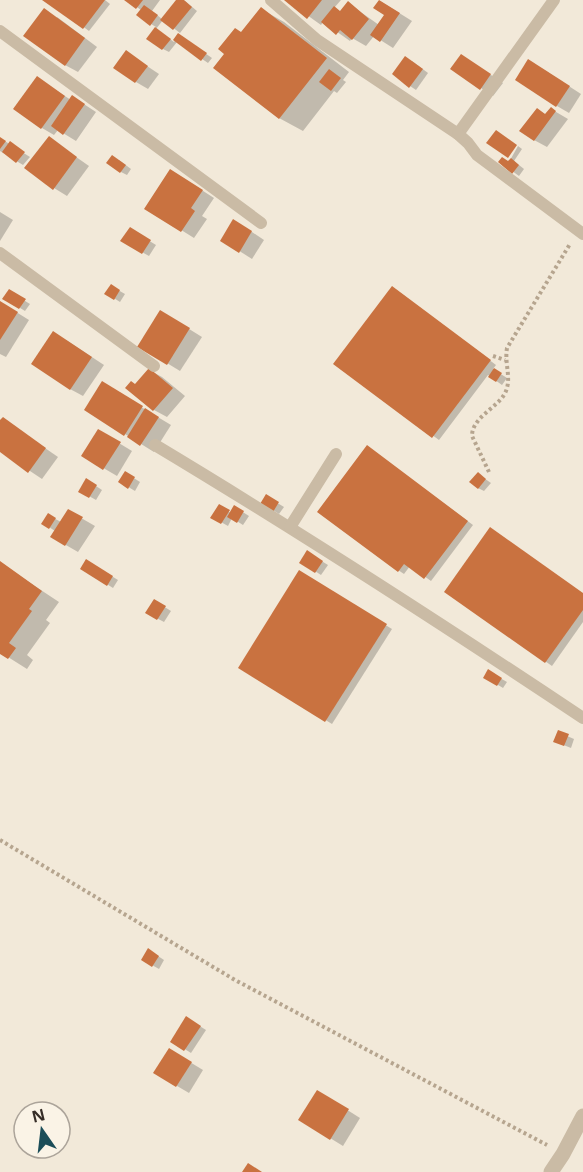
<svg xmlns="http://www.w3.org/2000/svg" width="583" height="1172" font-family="'Open Sans',sans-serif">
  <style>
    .shadow { fill: #0003 }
    .building { fill: #c97240 }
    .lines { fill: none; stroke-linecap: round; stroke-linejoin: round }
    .path { stroke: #b6a58f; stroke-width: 4; stroke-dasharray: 3 3; stroke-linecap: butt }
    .lane { stroke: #cabba5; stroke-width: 12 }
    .street { stroke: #cabba5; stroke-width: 15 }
  </style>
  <rect width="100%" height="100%" fill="#f2e9d9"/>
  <!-- shadow -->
  <g class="shadow">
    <path d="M47,0h58l5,4 -21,27z"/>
    <path d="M127,0h33l-8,11 10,8 16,-19 7,1 12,10 -17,22 -17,-13 -7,9 18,13 5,-7 33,23 -4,5 -31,-21 -8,10 -6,-3 -15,-11 8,-11 -5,-3 -10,-14z"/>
    <path d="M286,0h55l-7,8 7,4 7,-9 31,22 7,-10 -11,-7 5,-7 32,20 -19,27 -19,-12 -8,10 -14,-8 -2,3 -27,-19 -2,3z"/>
    <path d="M261,9l23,13 65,50 -6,8 3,2 -9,11 -3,-2 -31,40 -24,-13z"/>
    <path d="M57,17l40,30 -19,25 -13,-7z"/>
    <path d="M462,56l41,27 -10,13 -12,-8z"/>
    <path d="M138,60l21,14 -11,15 -12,-7z"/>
    <path d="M412,61l16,12 -12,17 -6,-4z"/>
    <path d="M541,68l40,26 -12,19 -12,-7z"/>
    <path d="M37,78l34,22 2,-3 23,15 -20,29 -18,-11 -4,5 -12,-7z"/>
    <path d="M551,109l17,10 -21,28 -13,-7 3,-30 10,5z"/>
    <path d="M0,138l30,19 -7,8 -23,-14z"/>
    <path d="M49,138l40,28 -22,30 -13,-8z"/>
    <path d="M518,146l4,3 -8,12 10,8 -5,7 -19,-14h9z"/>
    <path d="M119,160l12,9 -4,6 -6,-3z"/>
    <path d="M183,178l31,20 -12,18 5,3 -13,19 -48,-30z"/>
    <path d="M0,212l13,8 -13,21z"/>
    <path d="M246,228l18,12 -12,19 -30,-19z"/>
    <path d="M130,229l26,16 -7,11 -27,-15z"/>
    <path d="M111,286l14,8 -5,8 -14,-9z"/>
    <path d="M9,291l21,13 -5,7 -21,-13z"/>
    <path d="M399,292l97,73 -3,4 14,9 -5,7 -14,-10 -49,65 -104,-76z"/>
    <path d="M0,302l29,18 -23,37 -6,-3z"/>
    <path d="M173,319l29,18 -22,34 -41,-25z"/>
    <path d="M66,340l38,25 -21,31 -13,-7z"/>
    <path d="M149,370l13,7 23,19 -18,21 -13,-7 -27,-22 9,-3z"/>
    <path d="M103,384l68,41 -17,27 -68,-42z"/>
    <path d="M3,419l55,38 -16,22 -42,-28v-28z"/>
    <path d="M99,431l33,20 -15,25 -34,-20z"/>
    <path d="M373,451l100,74 -42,56 -21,-15 -6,8 -6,-4z"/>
    <path d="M126,473l14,9 -5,9 -15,-9z"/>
    <path d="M478,474l13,9 -7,8 -6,-3z"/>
    <path d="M87,480l15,10 -6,10 -16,-9z"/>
    <path d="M266,496l18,11 -5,7 -17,-11z"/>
    <path d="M220,506l11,7 4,-6 14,9 -6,9 -11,-7 -4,8 -16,-9z"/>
    <path d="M69,511l26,15 -17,26 -26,-15 3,-6 -12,-8 5,-8 13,7z"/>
    <path d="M307,552l21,13 -7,10 -20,-13z"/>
    <path d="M87,561l31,19 -5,8 -31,-20z"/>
    <path d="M0,563l59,39 -13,18 4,3 -23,32 6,5 -6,9 -27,-17z"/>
    <path d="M299,572l93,57 -60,95 -92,-57z"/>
    <path d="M446,592l137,2v28l-31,44z"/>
    <path d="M155,601l16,10 -7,11 -17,-9z"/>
    <path d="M488,671l19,11 -4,6 -18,-11z"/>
    <path d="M558,732l16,7 -3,9 -10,-4z"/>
    <path d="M149,950l15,10 -5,9 -16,-9z"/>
    <path d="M187,1018l19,12 -15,23 -19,-12z"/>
    <path d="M170,1050l33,20 -14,23 -34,-20z"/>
    <path d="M330,1099l30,19 -17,28 -13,-8z"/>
  </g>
  <!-- building -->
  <g class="building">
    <path d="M42,0h63l-22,29z"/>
    <path d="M124,0h19l-7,9z"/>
    <path d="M176,0h8l8,7 -19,23 -13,-10z"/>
    <path d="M284,0h38l-15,19z"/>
    <path d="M379,0l21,13 -20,29 -10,-7 14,-20 -11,-7z"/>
    <path d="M348,1l21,18 -17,21 -12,-10 -4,5 -15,-13 13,-16 6,5z"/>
    <path d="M144,5l14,10 -8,11 -14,-11z"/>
    <path d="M261,7l66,51 -48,61 -66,-51 11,-14 -6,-5 17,-21 6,4z"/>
    <path d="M44,8l41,30 -20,28 -42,-30z"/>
    <path d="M155,27l16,12 -9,11 -16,-11z"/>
    <path d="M178,33l29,20 -6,8 -28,-21z"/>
    <path d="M126,50l22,16 -13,17 -22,-15z"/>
    <path d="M461,54l30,20 -11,16 -30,-21z"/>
    <path d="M405,56l18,13 -14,19 -17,-14z"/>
    <path d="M528,59l42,27 -14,21 -41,-27z"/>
    <path d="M329,69l12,9 -10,13 -12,-9z"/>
    <path d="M37,76l28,20 -24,33 -28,-20z"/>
    <path d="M72,95l13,9 -22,31 -12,-9z"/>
    <path d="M551,107l5,4 -22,30 -15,-10 18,-23 8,6z"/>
    <path d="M496,130l21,15 -9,13 -22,-15z"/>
    <path d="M49,136l28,21 -24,33 -29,-22z"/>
    <path d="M0,137l6,4 -6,8z"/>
    <path d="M10,141l15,11 -9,11 -14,-11z"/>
    <path d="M112,155l14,10 -6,8 -14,-10z"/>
    <path d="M502,157l6,4 3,-3 8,7 -7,9 -14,-12z"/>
    <path d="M170,169l33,21 -12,18 4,3 -14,21 -37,-23z"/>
    <path d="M233,219l19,12 -13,22 -19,-12z"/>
    <path d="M130,227l21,13 -9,14 -22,-13z"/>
    <path d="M111,284l9,6 -6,10 -10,-6z"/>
    <path d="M392,286l99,74 -59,78 -99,-74z"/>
    <path d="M9,289l17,10 -7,10 -17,-10z"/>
    <path d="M0,301l18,11 -18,28z"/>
    <path d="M160,310l30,18 -23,37 -30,-18z"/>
    <path d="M53,331l39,26 -22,33 -39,-26z"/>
    <path d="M149,368l24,20 -20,23 -28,-23 6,-7 4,3z"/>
    <path d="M494,368l8,5 -6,9 -8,-5z"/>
    <path d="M102,381l41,25 -19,30 -40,-26z"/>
    <path d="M145,408l14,9 -19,29 -13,-9z"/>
    <path d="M3,417l43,31 -18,25 -28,-21v-32z"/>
    <path d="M98,429l23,13 -18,28 -22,-14z"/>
    <path d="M367,445l101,76 -44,58 -20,-15 -6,8 -81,-60z"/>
    <path d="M125,471l10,6 -7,12 -10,-7z"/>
    <path d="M478,472l8,7 -8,10 -9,-7z"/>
    <path d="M86,478l11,7 -8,13 -11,-6z"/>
    <path d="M266,494l13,8 -6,10 -13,-8z"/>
    <path d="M219,504l11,6 -9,14 -11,-6z"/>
    <path d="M234,505l10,6 -7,12 -10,-6z"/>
    <path d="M68,509l15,8 -18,29 -15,-9z"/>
    <path d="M48,513l8,5 -7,11 -8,-5z"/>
    <path d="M490,527l93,66v17l-38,53 -101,-71z"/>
    <path d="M307,550l16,11 -8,12 -16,-10z"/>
    <path d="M86,559l27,17 -6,10 -27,-17z"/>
    <path d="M0,561l42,30 -13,18 3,2 -23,32 7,5 -8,11 -8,-5z"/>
    <path d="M299,570l88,54 -62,98 -87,-54z"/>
    <path d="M154,599l12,7 -9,14 -12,-7z"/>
    <path d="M488,669l14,9 -5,8 -14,-8z"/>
    <path d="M558,730l11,4 -5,12 -11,-4z"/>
    <path d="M148,948l11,8 -7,11 -11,-7z"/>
    <path d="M186,1016l15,10 -17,25 -14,-9z"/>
    <path d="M169,1048l23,14 -16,25 -23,-14z"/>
    <path d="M317,1090l32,19 -19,31 -32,-20z"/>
    <path d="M248,1163l14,9h-20z"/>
  </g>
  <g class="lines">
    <!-- path -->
    <g class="path">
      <path d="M493,356l12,4"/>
      <path d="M489,472l-17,-36c0,-18 23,-27 32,-41 9,-15 0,-30 3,-47l63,-104"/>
      <path d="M0,840l235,140 312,165"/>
    </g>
    <!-- lane -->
    <g class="lane">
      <path d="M271,0l46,40 141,94 96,-134"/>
      <path d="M0,31l261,192"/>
      <path d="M458,134l10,9 9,12 106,79"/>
      <path d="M0,253l154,113"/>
      <path d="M155,445c145,87 287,179 428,273"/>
      <path d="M290,527l46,-73"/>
    </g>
    <!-- street -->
    <path class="street" d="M551,1172l12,-18 20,-38"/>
  </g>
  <!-- north arrow -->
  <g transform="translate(42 1130) rotate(346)"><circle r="28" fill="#faf3e6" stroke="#aca49a" stroke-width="1.5"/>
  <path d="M0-4.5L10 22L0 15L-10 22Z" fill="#1b4d58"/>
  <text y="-9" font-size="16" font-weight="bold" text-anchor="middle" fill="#362d27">N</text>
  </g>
</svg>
